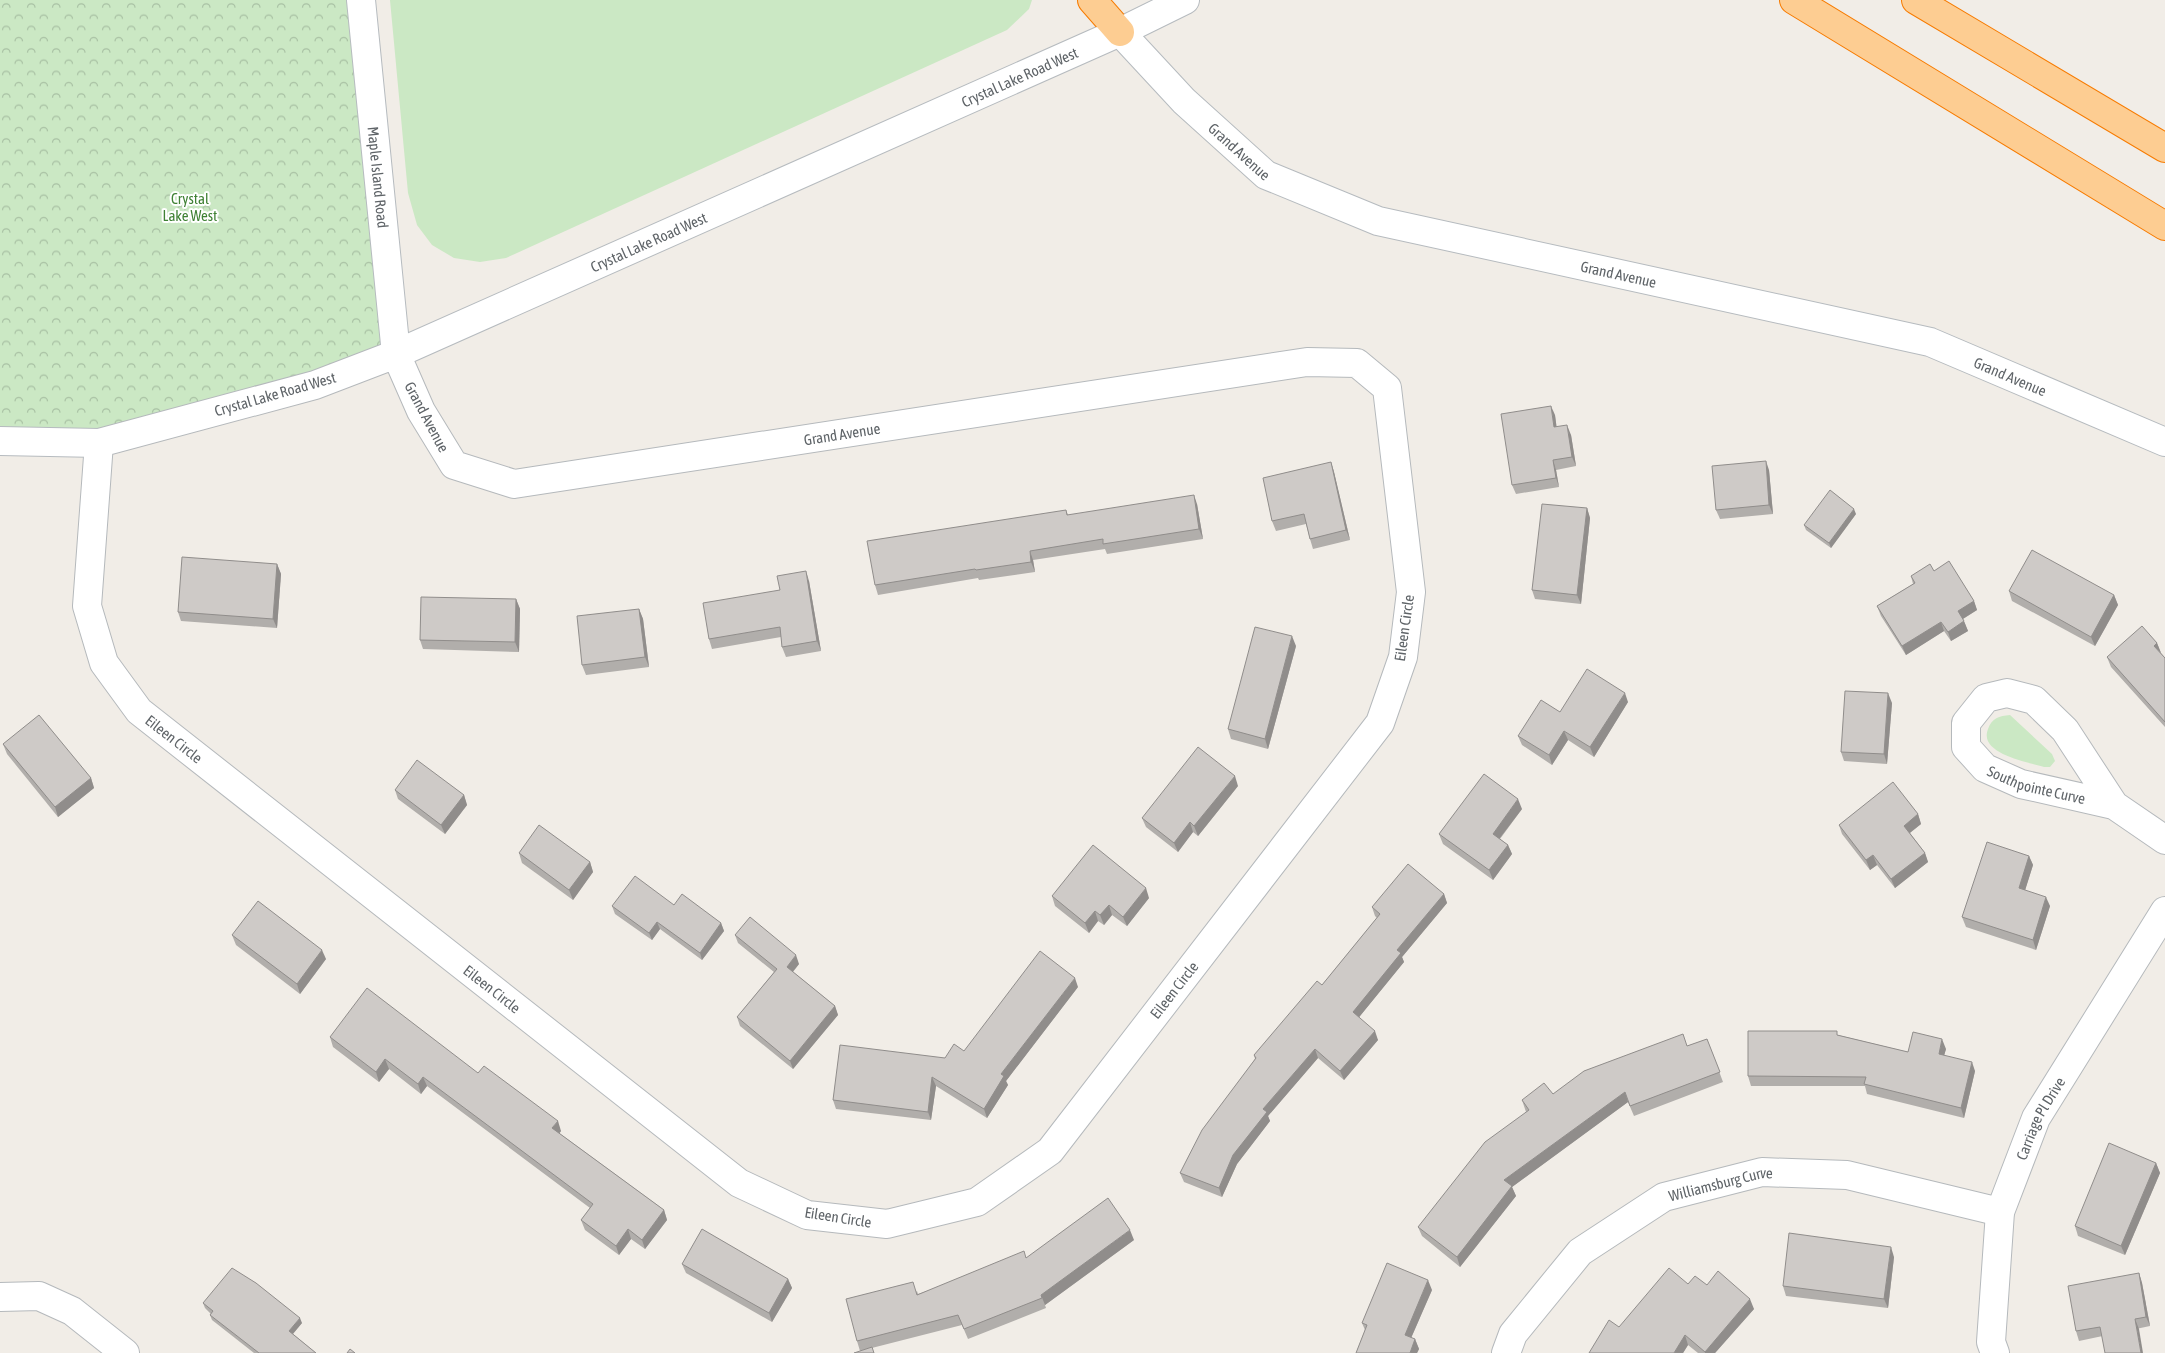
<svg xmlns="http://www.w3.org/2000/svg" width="2165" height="1353" font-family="'Asap Condensed',sans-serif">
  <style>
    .green { fill: #cbe8c4 }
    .forest { fill: url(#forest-crowns) }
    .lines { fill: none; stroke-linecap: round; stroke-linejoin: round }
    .street-casing { stroke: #b5b9bc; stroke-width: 30 }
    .secondary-casing { stroke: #b6bbbf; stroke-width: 30 }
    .highway-casing { stroke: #f77b01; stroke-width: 30 }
    .street { stroke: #fff; stroke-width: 28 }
    .secondary { stroke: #fff; stroke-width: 28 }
    .highway { stroke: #fdcd92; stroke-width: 28 }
    .wall { fill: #b1aeab }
    .shaded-wall { fill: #908d8b }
    .building { fill: #cecac7; stroke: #908d8b }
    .labels { text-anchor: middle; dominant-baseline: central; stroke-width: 4; stroke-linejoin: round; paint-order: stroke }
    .street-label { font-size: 15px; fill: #5f6468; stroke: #fff }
    .park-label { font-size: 15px; fill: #3f8134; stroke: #fff }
  </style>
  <defs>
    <pattern id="forest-crowns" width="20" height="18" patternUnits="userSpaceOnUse" patternTransform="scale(1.25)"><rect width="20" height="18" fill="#cbe8c4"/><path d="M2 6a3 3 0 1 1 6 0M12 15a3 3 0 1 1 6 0" fill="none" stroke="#a8c0a3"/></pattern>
  </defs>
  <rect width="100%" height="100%" fill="#f1ede7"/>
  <!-- green -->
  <g class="green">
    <path d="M390,0h642l-3,9 -22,21 -501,228 -26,4 -26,-4 -22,-13 -15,-20 -9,-32z"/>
    <path d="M2010,715l42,39 3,7 -5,6h-6c-16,-5 -66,-13 -56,-38 4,-11 11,-13 22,-14z"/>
  </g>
  <!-- forest -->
  <path class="forest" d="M0,0h361l35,354 -297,89 -99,-2z"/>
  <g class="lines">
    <!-- street casing -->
    <g class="street-casing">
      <g id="street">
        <path d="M396,354l25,57 33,54 60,19 793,-122 50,1 30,25 24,204 -8,65 -23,66 -330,428 -73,51 -90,22 -80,-9 -68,-32 -600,-472 -35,-48 -17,-57 12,-163 216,-58z"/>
        <path id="s1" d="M2114,805l-49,-75 -31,-30 -27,-7 -21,5 -20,25v24l19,21 36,16 93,21 51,35"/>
        <path d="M0,1297l39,-1 33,15 53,42"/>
        <path id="s2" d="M1506,1353l7,-19 67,-82 84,-55 98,-25 85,3 153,37"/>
        <path id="s3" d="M1995,1353l-4,-11 9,-130 36,-94 129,-207"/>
      </g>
    </g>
    <!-- secondary casing -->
    <g class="secondary-casing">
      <g id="secondary">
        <path id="s4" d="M361,0l35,354 724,-322 65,-32"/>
        <path id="s5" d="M1120,32l64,69 82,74 112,46 552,121 235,100"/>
        <path d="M0,441l99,2"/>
      </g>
    </g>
    <!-- highway casing -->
    <g class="highway-casing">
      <g id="highway">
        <path d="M1092,0l28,32"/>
        <path d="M1794,0l371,226"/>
        <path d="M1916,0l249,148"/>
      </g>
    </g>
    <!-- street -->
    <use href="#street" class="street"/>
    <!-- secondary -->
    <use href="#secondary" class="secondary"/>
    <!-- highway -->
    <use href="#highway" class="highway"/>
  </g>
  <!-- wall -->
  <g class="wall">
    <path d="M1555,415l1,12 15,8 5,31 -20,4 3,17 -43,7 -4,-9z"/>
    <path d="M1331,462l3,10 16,68 -37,9 -3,-10 -4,-15 -30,7 -4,-10z"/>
    <path d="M1769,470l4,44 -53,5 -4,-9z"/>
    <path d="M1197,504l6,35 -96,15 -2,-5 -72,11 2,12 -56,8 -1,-2 -100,17 -3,-10 191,-75 2,5z"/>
    <path d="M1587,508l3,10 -9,86 -46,-5 -3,-9z"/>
    <path d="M1856,514l-25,34 -25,-18 -2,-5z"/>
    <path d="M277,564l4,10 -4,54 -96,-7 -3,-9z"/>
    <path d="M1911,576l63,25 3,9 -14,9 5,12 -17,10 -7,-10 -38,24 -25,-39 -4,-10 36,-22z"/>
    <path d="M809,581l12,70 -35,6 -4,-10 -1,-10 -69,12 -3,-10 71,-49z"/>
    <path d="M2009,591l105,4 4,10 -23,41 -83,-45z"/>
    <path d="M516,599l4,10 -1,43 -96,-3 -3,-9z"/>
    <path d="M639,609l4,10 6,48 -63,8 -4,-10z"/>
    <path d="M2157,643l4,10 4,5v69l-54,-60 -4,-10z"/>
    <path d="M1296,646l-28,103 -37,-10 -3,-10z"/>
    <path d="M1628,702l-34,55 -26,-17 -16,25 -30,-20 -4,-9 42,-24z"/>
    <path d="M1892,703l-5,61 -43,-3 -3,-9z"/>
    <path d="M3,744l88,34 3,10 -36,29 -51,-63z"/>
    <path d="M1238,786l-40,50 -5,-4 -15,20 -32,-25 -4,-9z"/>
    <path d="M395,790l69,5 3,10 -22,29 -47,-35z"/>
    <path d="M1522,809l-22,30 8,6 4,9 -19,26 -50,-36 -4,-10z"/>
    <path d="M1918,814l3,10 -11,9 15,20 3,9 -33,26 -18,-23 -7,5 -28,-36 -3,-9z"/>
    <path d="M519,853l71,9 3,10 -20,28 -51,-37z"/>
    <path d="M2029,856l4,9 -8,25 25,16 -14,44 -70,-23 -4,-10z"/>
    <path d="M1444,894l3,9 -45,54 2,5 -45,55 19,23 -34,40 -26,-22 -50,58 2,5 -33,43 -15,33 -38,-15 -4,-9 75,-114 -1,-4 68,-70 55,-67 -2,-2 -3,-9z"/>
    <path d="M1052,896l97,2 -22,28 -15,-11 -8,10 -6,-4 -9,12 -34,-27z"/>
    <path d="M674,905l47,18 3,8 -22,29 -42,-31 -8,11 -37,-26 -3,-8z"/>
    <path d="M232,935l94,24 -26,35 -64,-49z"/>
    <path d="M735,935l64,29 -6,8 42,34 3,9 -45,54 -53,-43 -3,-9 37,-45 -36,-29z"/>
    <path d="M1078,987l-72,94 2,4 -21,33 -51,-32 -5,34 -95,-11 -3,-9 131,-49z"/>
    <path d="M1838,1035l70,17 38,-3 -2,6 31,16 -11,47 -97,-24 -2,-8h-114l-3,-10z"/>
    <path d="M330,1037l148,36 83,58 -2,2 105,77 3,10 -22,29 -14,-10 -12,16 -34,-25 -4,-10 9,-12 -163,-122 -6,8 -32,-25 -10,13 -46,-35z"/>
    <path d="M1707,1039l16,43 -89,34 -6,-14 -116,85 4,9 -56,71 -38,-31 -4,-9 108,-115 -4,-12 31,-6z"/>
    <path d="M2156,1163l4,10 -35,82 -47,-19 -3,-10z"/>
    <path d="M1134,1240l-89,65 1,3 -78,31 -6,-14 -102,26 -3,-10 60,-50 1,3 108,-36z"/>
    <path d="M1894,1257l-6,51 -102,-12 -3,-10z"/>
    <path d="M682,1264l106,15 4,9 -20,34 -86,-49z"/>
    <path d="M2139,1273l3,10 8,43 -71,15 -3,-10z"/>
    <path d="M1688,1284l19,1 47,24 -39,44h-17l-10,-8 -5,8h-94l30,-26z"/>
    <path d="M1432,1290l-21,48 4,1 4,10 -2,4h-61l9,-23 -3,-7z"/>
    <path d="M203,1303l99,20 -9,11 23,19h-62l-42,-33 -2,-5 1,-1 -6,-6z"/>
  </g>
  <!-- shaded-wall -->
  <g class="shaded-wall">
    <path d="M1551,406l4,9 3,22 -4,-10z"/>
    <path d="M1567,425l4,10 5,31 -4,-9z"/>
    <path d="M1553,460l3,10 3,17 -3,-9z"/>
    <path d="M1766,461l3,9 4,44 -4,-9z"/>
    <path d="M1331,462l3,10 16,68 -4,-10z"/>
    <path d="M1194,495l3,9 6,35 -4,-10z"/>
    <path d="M1587,508l3,10 -9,86 -4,-9z"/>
    <path d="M1854,509l2,5 -25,34 -2,-5z"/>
    <path d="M1030,551l3,9 2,12 -4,-10z"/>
    <path d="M277,564l4,10 -4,54 -4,-9z"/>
    <path d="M806,571l3,10 12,70 -4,-10z"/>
    <path d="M2114,595l4,10 -23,41 -4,-9z"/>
    <path d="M516,599l4,10 -1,43 -4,-10z"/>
    <path d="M1974,601l3,9 -16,10 -3,-9z"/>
    <path d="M639,609l4,10 6,48 -4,-10z"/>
    <path d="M1964,621l4,10 -17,10 -3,-9z"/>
    <path d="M1941,622l3,9 -38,24 -4,-9z"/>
    <path d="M1292,636l4,10 -28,103 -3,-10z"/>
    <path d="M2157,643l4,10 -7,-7z"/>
    <path d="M1625,693l3,9 -34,55 -4,-10z"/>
    <path d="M1888,693l4,10 -5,61 -3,-10z"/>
    <path d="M1564,731l4,9 -16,25 -3,-10z"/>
    <path d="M1235,776l3,10 -40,50 -4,-10z"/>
    <path d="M91,778l3,10 -36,29 -3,-10z"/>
    <path d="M464,795l3,10 -22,29 -4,-9z"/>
    <path d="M1518,799l4,10 -26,34 -3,-9z"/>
    <path d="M1918,814l3,10 -14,11 -3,-9z"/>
    <path d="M1190,822l3,10 -15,20 -4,-9z"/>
    <path d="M1508,845l4,9 -19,26 -4,-10z"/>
    <path d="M1925,853l3,9 -33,26 -4,-9z"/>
    <path d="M1873,855l4,10 -7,5 -4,-10z"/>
    <path d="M2029,856l4,9 -10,32 -4,-9z"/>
    <path d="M590,862l3,10 -20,28 -4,-10z"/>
    <path d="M1146,888l3,10 -22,28 -4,-9z"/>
    <path d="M1444,894l3,9 -45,54 2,5 -48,59 -3,-9 44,-62z"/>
    <path d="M2046,897l4,9 -14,44 -3,-10z"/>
    <path d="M1109,905l3,10 -8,10 -4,-10z"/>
    <path d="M1095,911l3,10 -9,12 -4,-10z"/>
    <path d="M657,922l3,7 -8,11 -3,-7z"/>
    <path d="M721,923l3,8 -22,29 -2,-7z"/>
    <path d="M322,950l4,9 -26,35 -3,-10z"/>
    <path d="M796,955l3,9 -9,11 -3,-8z"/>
    <path d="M1075,978l3,9 -72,94 2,4 -21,33 -3,-9 17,-35z"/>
    <path d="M835,1006l3,9 -45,54 -3,-8z"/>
    <path d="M1375,1031l3,9 -34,40 -4,-9z"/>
    <path d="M1942,1039l4,10 -4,14 -3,-9z"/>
    <path d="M1315,1049l3,9 -50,58 2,5 -33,43 -15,33 -3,-9 14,-33 30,-46z"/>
    <path d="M385,1059l4,10 -10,13 -3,-10z"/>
    <path d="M1972,1062l3,9 -11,47 -3,-10z"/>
    <path d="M423,1077l4,9 -6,8 -3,-10z"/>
    <path d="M932,1077l4,9 -5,34 -3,-8z"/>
    <path d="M1625,1092l3,10 -116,85 4,9 -56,71 -3,-10 47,-77z"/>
    <path d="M558,1121l3,10 -5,7 -4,-10z"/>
    <path d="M2156,1163l4,10 -35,82 -4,-9z"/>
    <path d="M664,1210l3,10 -22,29 -3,-9z"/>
    <path d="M628,1229l3,10 -12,16 -3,-9z"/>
    <path d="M1130,1230l4,10 -89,65 -4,-10z"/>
    <path d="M1891,1247l3,10 -6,51 -4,-9z"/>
    <path d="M2139,1273l3,10 8,43 -4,-9z"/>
    <path d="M788,1279l4,9 -20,34 -3,-9z"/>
    <path d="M1428,1280l4,10 -24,55 -3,-10z"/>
    <path d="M1750,1299l4,10 -39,44h-10v-1z"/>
    <path d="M300,1318l2,5 -11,13 -2,-5z"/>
    <path d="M2135,1319l4,10 4,24h-2z"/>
    <path d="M1685,1335l3,10 -5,8h-9z"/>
    <path d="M1415,1339l4,10 -2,4h-7z"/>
  </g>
  <!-- building -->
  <g class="building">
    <path d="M1551,406l3,21 13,-2 5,32 -19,3 3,18 -44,7 -11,-71z"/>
    <path d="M1766,461l3,44 -53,5 -4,-44z"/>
    <path d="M1331,462l15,68 -36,9 -6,-25 -32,7 -9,-43z"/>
    <path d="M1830,490l24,19 -25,34 -25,-18z"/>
    <path d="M1194,495l5,34 -96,15v-5l-73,12 1,11 -55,8 -1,-1 -100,16 -8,-44 199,-31 1,5z"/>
    <path d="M1542,504l45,4 -10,87 -45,-5z"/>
    <path d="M2032,550l82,45 -23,42 -82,-46z"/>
    <path d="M182,557l95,7 -4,55 -95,-7z"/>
    <path d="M1949,561l25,40 -16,10 6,10 -16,11 -7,-10 -39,24 -25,-40 38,-23 -4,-7 19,-12 4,7z"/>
    <path d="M806,571l11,70 -35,6 -2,-20 -71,12 -6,-36 77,-13 -3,-14z"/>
    <path d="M421,597l95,2 -1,43 -95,-2z"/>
    <path d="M639,609l6,48 -63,8 -5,-49z"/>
    <path d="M2142,626l15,17 -3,3 11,12v64l-58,-65z"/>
    <path d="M1255,627l37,9 -27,103 -37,-10z"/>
    <path d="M1587,669l38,24 -35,54 -26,-16 -15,24 -31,-19 23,-36 19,12z"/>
    <path d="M1845,691l43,2 -4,61 -43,-2z"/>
    <path d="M39,715l52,63 -36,29 -52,-63z"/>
    <path d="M1198,747l37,29 -41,50 -4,-4 -16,21 -32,-25z"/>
    <path d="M417,760l47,35 -23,30 -46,-35z"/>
    <path d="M1484,774l34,25 -25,35 15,11 -19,25 -50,-36z"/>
    <path d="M1893,782l25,32 -14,12 21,27 -34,26 -18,-24 -7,5 -27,-35z"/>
    <path d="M539,825l51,37 -21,28 -50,-37z"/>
    <path d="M1987,842l42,14 -10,32 27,9 -13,43 -71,-23z"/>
    <path d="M1093,845l53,43 -23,29 -14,-12 -9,10 -5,-4 -10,12 -33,-27z"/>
    <path d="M1408,864l36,30 -47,56 4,3 -48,59 22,19 -35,40 -25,-22 -52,60 4,3 -34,43 -14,33 -39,-15 22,-43 54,-72 -2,-3 63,-74 5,4 58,-71 -8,-7z"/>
    <path d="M635,876l39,29 8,-11 39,29 -21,30 -43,-31 -8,11 -37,-27z"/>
    <path d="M258,901l64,49 -25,34 -65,-49z"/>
    <path d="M750,917l46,38 -9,12 48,39 -45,55 -53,-44 40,-48 -42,-34z"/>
    <path d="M1040,951l35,27 -74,96 3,2 -20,33 -52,-32 -4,35 -95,-12 7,-55 105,13 9,-14 10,7z"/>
    <path d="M367,988l111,85 6,-7 74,55 -6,7 112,82 -22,30 -14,-11 -12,17 -35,-26 12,-16 -170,-127 -5,7 -33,-25 -9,13 -46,-35z"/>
    <path d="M1748,1031h89v4l71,17 5,-20 29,7 -3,15 33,8 -11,46 -97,-24 2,-7 -118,-1z"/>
    <path d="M1683,1034l4,12 20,-7 13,33 -90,34 -5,-14 -121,88 8,6 -55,71 -39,-30 67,-85 44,-32 -7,-10 22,-17 9,11 31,-23z"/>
    <path d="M2109,1143l47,20 -35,83 -46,-20z"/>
    <path d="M1108,1198l22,32 -89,65 1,3 -78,31 -6,-14 -101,26 -11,-42 67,-17 4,13 107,-44 2,7z"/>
    <path d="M702,1229l86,50 -19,34 -87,-49z"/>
    <path d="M1789,1233l102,14 -7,52 -101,-13z"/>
    <path d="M1387,1263l41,17 -23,55 10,4 -5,14h-54l11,-28 -5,-2z"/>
    <path d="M232,1268l24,15 44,35 -11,13 27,22h-57l-49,-38 3,-4 -10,-8z"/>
    <path d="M1669,1268l19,16 7,-8 12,9 11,-14 32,28 -45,53 -20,-17 -11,18h-85l20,-33 10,7z"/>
    <path d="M2139,1273l7,44 -11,2 6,34h-36l-5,-26 -24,4 -8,-45z"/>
    <path d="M872,1347l2,6h-20z"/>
    <path d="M350,1349l5,4h-8z"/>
  </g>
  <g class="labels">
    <!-- street labels -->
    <g class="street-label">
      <text stroke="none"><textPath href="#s4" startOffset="1038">Crystal Lake Road West</textPath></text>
      <text stroke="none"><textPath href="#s5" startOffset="169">Grand Avenue</textPath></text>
      <text stroke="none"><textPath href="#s4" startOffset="178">Maple Island Road</textPath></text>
      <text stroke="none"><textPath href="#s4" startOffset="632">Crystal Lake Road West</textPath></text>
      <text stroke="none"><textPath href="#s5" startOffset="572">Grand Avenue</textPath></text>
      <text stroke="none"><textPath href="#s5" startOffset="978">Grand Avenue</textPath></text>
      <text transform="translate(275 394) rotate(-16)">Crystal Lake Road West</text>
      <text transform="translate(427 417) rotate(62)">Grand Avenue</text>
      <text transform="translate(842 434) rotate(-9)">Grand Avenue</text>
      <text transform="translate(1404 628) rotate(-82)">Eileen Circle</text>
      <text transform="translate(174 739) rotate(38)">Eileen Circle</text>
      <text stroke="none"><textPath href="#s1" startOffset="321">Southpointe Curve</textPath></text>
      <text transform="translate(492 989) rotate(38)">Eileen Circle</text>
      <text transform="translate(1174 990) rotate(-52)">Eileen Circle</text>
      <text stroke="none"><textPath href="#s3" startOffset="244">Carriage Pl Drive</textPath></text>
      <text stroke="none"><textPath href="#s2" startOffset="285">Williamsburg Curve</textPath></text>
      <text transform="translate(838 1217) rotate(9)">Eileen Circle</text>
    </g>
    <!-- park labels -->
    <g class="park-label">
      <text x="190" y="198">Crystal<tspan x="190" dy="17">Lake West</tspan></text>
    </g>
  </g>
</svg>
